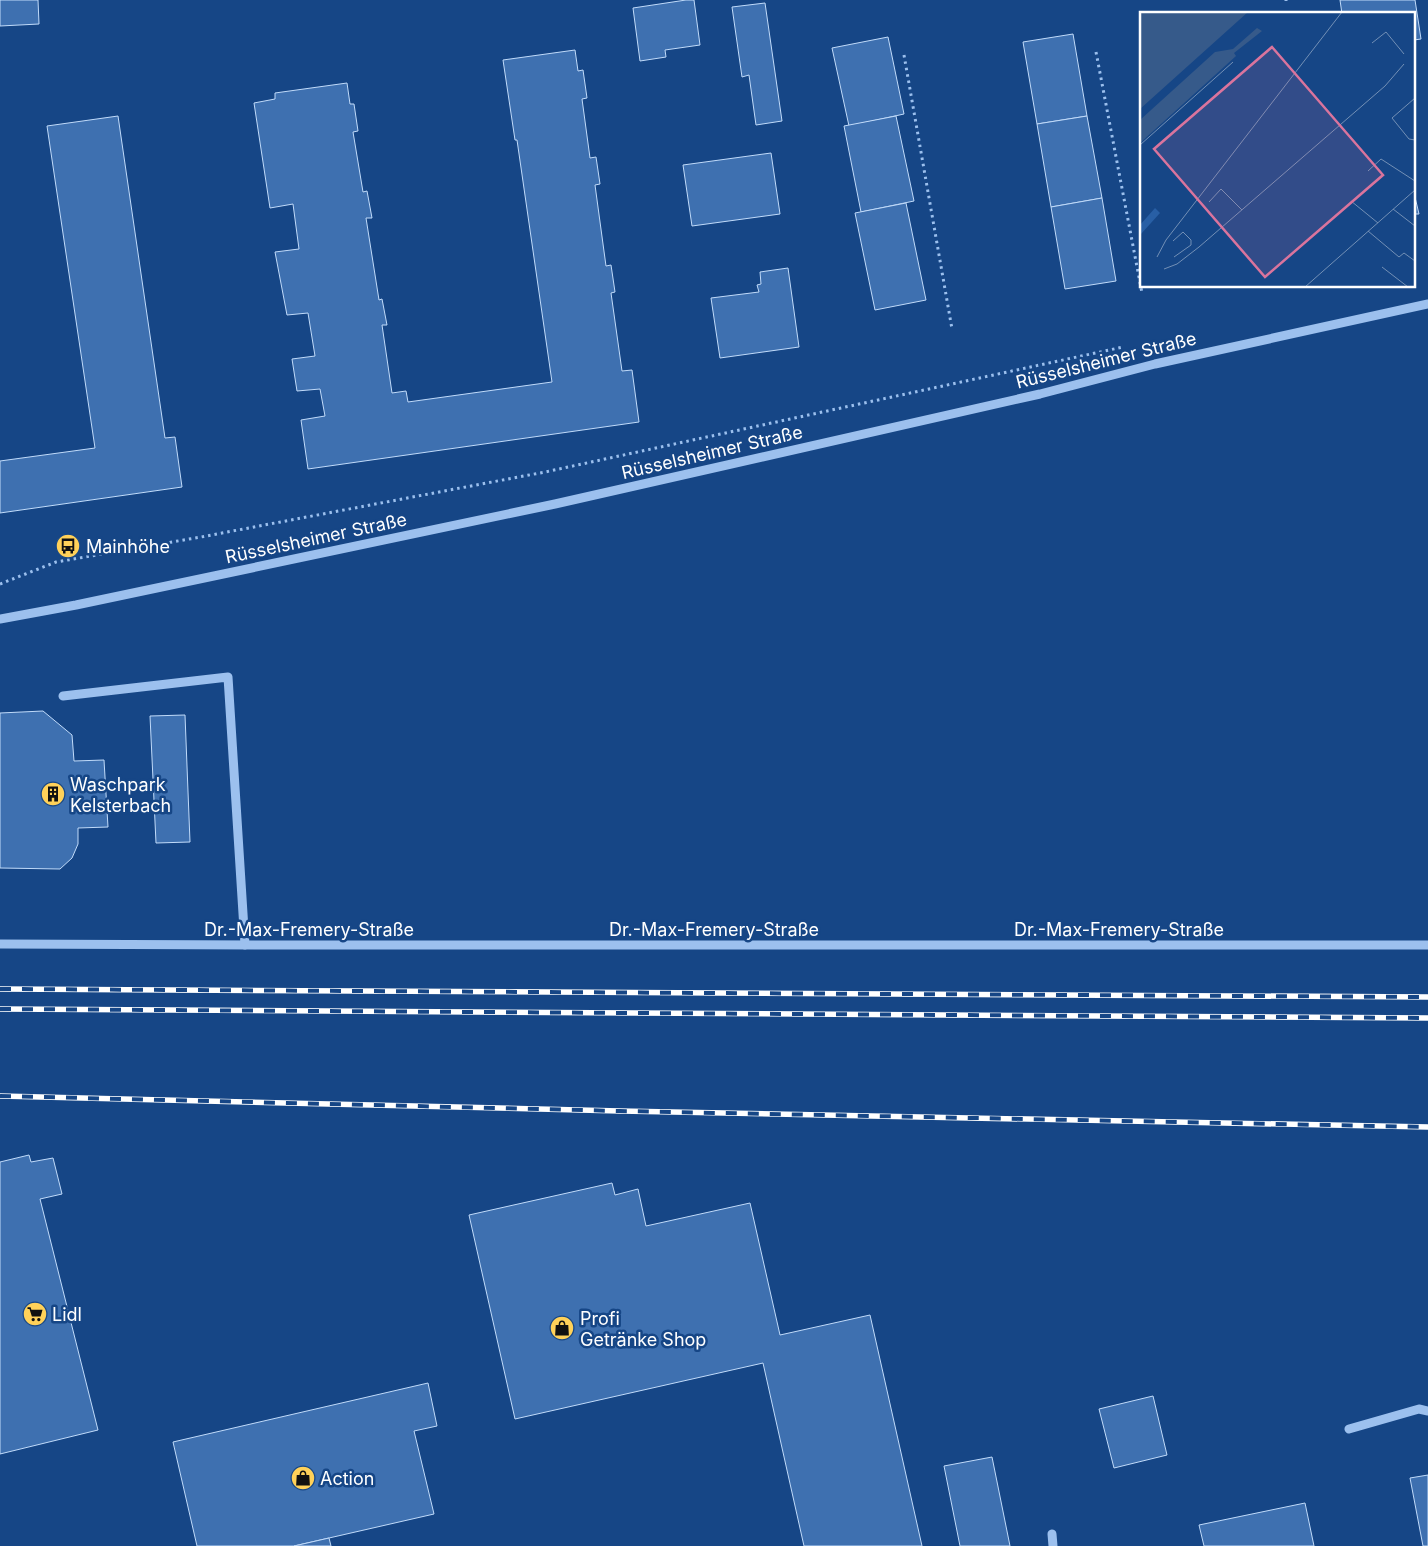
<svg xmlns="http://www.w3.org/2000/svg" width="1428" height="1546" font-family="Inter,sans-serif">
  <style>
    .building { fill: #3e70b0; stroke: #c1dbfa }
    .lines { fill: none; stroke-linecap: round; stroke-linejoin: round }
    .path { stroke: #9cc0ee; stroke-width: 3; stroke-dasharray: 2.5 4; stroke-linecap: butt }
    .minor { stroke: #9cc0ee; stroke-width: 9 }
    .rail-casing { stroke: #fff; stroke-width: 5.5 }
    .rail { stroke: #164686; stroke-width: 4; stroke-dasharray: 11; stroke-linecap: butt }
    .labels { text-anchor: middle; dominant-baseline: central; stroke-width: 5; stroke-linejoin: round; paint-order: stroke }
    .street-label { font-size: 18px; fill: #fff; stroke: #164686 }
    .poi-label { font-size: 18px; fill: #fff; stroke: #164686; text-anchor: start }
    .inset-road { fill: none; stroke: #7390b6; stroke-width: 1 }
    .view { fill: #da749d; fill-opacity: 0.15; stroke: #da749d; stroke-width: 2.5 }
    .inset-edge { fill: none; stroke: #fff; stroke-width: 2.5 }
  </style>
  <rect width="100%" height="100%" fill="#164686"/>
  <!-- building -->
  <g class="building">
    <path d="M0,0h38l1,24 -39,2z"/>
    <path d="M686,0h8l6,45 -35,5 1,7 -26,4 -7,-53z"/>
    <path d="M1340,0h75l6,39 -7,1v-26h-72z"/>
    <path d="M765,3l17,118 -26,4 -7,-50 -7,2 -10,-70z"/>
    <path d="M1073,34l14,82 -50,8 -14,-82z"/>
    <path d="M888,37l16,77 -55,12 -17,-78z"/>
    <path d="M575,50l3,21 5,-1 4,28 -5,1 8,59 6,-1 4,27 -5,1 11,81 5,-1 4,27 -4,1 11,78 10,-1 7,52 -331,47 -7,-49 24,-4 -5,-27 -23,2 -5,-32 23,-3 -7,-43 -21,2 -12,-63 24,-3 -6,-45 -23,4 -16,-105 21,-4v-6l72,-10 3,21h4l4,27 -5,1 10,60 4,-1 5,27h-6l13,82 3,-1 5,26h-5l10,68 14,-2 2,11 144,-20 -35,-242h-2l-12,-80z"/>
    <path d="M118,116l47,322 10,-1 7,50 -182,26v-52l95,-13 -48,-322z"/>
    <path d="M896,116l18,85 -53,11 -17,-86z"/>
    <path d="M1087,116l15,82 -51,9 -14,-83z"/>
    <path d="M771,153l9,61 -88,12 -9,-61z"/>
    <path d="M1414,193l5,21h-5z"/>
    <path d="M1102,198l14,83 -51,8 -14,-82z"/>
    <path d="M906,203l20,97 -51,10 -20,-97z"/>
    <path d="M788,268l11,79 -79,11 -9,-60 48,-6 -2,-7 4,-1 -1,-12z"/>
    <path d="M43,711l29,24 2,26 30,-1 4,67 -30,1v16l-6,14 -12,11 -60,-1v-155z"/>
    <path d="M185,715l5,127 -34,1 -6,-127z"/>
    <path d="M29,1155l2,7 22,-4 9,36 -22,5 58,231 -98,24v-292z"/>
    <path d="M612,1183l3,12 23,-6 8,37 104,-23 30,132 90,-20 52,231h-118l-41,-183 -248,56 -46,-204z"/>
    <path d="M428,1383l9,43 -23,5 20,83 -140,32h-97l-24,-104z"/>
    <path d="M1153,1396l14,59 -53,13 -15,-59z"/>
    <path d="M992,1457l18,89h-50l-16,-80z"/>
    <path d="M1428,1475v71h-5l-13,-68z"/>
    <path d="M1305,1503l9,43h-110l-5,-21z"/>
    <path d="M329,1538l2,8h-37z"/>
  </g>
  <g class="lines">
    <!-- path -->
    <g class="path">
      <path d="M1286,0v1"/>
      <path d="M1096,52l46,241"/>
      <path d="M904,55l48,274"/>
      <path d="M0,584l56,-22 145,-25 344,-65 578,-125"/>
    </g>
    <!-- minor -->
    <g class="minor">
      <path d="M0,619l76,-14 479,-101 485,-110 115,-30 273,-60"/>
      <path d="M63,696l165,-19 17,268"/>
      <path d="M0,944l274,1h1154"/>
      <path d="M1349,1429l70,-20 9,2"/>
      <path d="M1052,1534l1,12"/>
    </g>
    <!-- rail casing -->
    <g class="rail-casing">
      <g id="rail">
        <path d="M0,989l1428,8"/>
        <path d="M0,1009l1428,9"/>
        <path d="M0,1096l620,15 808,16"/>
      </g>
    </g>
    <!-- rail -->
    <use href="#rail" class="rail"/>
  </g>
  <!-- icons -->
  <defs>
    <g id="bus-disc" transform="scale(1.25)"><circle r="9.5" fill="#ffd159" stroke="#164686"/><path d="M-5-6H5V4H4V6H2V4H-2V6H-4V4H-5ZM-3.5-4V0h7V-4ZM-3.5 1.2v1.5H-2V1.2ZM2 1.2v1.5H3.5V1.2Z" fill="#111"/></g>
    <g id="building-disc" transform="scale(1.25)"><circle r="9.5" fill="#ffd159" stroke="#164686"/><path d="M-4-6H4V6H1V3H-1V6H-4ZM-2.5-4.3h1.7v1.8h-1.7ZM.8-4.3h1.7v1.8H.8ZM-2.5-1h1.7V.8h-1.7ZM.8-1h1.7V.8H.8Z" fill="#111"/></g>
    <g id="supermarket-disc" transform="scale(1.25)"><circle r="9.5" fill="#ffd159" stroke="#164686"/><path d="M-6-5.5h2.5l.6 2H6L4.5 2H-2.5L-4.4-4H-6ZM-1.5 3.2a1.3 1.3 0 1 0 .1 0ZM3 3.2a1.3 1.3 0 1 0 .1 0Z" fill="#111"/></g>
    <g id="shop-disc" transform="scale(1.25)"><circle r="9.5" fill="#ffd159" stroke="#164686"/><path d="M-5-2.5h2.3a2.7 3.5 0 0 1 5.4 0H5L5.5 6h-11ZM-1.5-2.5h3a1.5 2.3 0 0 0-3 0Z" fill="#111"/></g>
  </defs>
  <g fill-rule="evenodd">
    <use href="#bus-disc" x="68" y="546"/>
    <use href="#building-disc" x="53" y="794"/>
    <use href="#supermarket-disc" x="35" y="1314"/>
    <use href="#shop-disc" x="562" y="1328"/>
    <use href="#shop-disc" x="303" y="1478"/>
  </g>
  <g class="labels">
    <!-- street labels -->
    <g class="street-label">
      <text transform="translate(1106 360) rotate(-14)">Rüsselsheimer Straße</text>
      <text transform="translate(712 452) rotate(-13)">Rüsselsheimer Straße</text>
      <text transform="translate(316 538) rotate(-12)">Rüsselsheimer Straße</text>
      <text x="309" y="929">Dr.-Max-Fremery-Straße</text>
      <text x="714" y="929">Dr.-Max-Fremery-Straße</text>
      <text x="1119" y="929">Dr.-Max-Fremery-Straße</text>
    </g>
    <!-- poi labels -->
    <g class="poi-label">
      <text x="86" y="546">Mainhöhe</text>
      <text x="70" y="784">Waschpark<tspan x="70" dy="21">Kelsterbach</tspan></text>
      <text x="52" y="1314">Lidl</text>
      <text x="580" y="1318">Profi<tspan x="580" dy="21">Getränke Shop</tspan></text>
      <text x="320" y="1478">Action</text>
    </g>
  </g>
  <!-- overview -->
  <g transform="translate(1140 12)">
    <rect width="275" height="275" fill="#164686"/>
    <path d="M15,196l5,5 -19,21 -1,-9z" fill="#285fa5"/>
    <path d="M0,0h108l-108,97zM117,16l5,3 -28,22 2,3 -96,87v-23l75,-68 18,-3z" fill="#365a8a"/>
    <path class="inset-road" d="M232,31l14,-11 18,22M275,86l-23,20 17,21 6,1M0,133l93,-83M228,159l13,-12 34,22M211,189l27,22M69,190l12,-13 21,21M253,197l22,17M228,219l31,26 5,-4 11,8M33,229l10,-9 8,8v5l-17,12M17,245l9,-17 176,-228M242,255l26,20M24,257l13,-5 22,-17 186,-161 19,-22M165,275l110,-97"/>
    <path class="view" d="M132,35l111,128 -118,102 -111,-128z"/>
    <rect width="275" height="275" class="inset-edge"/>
  </g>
</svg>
